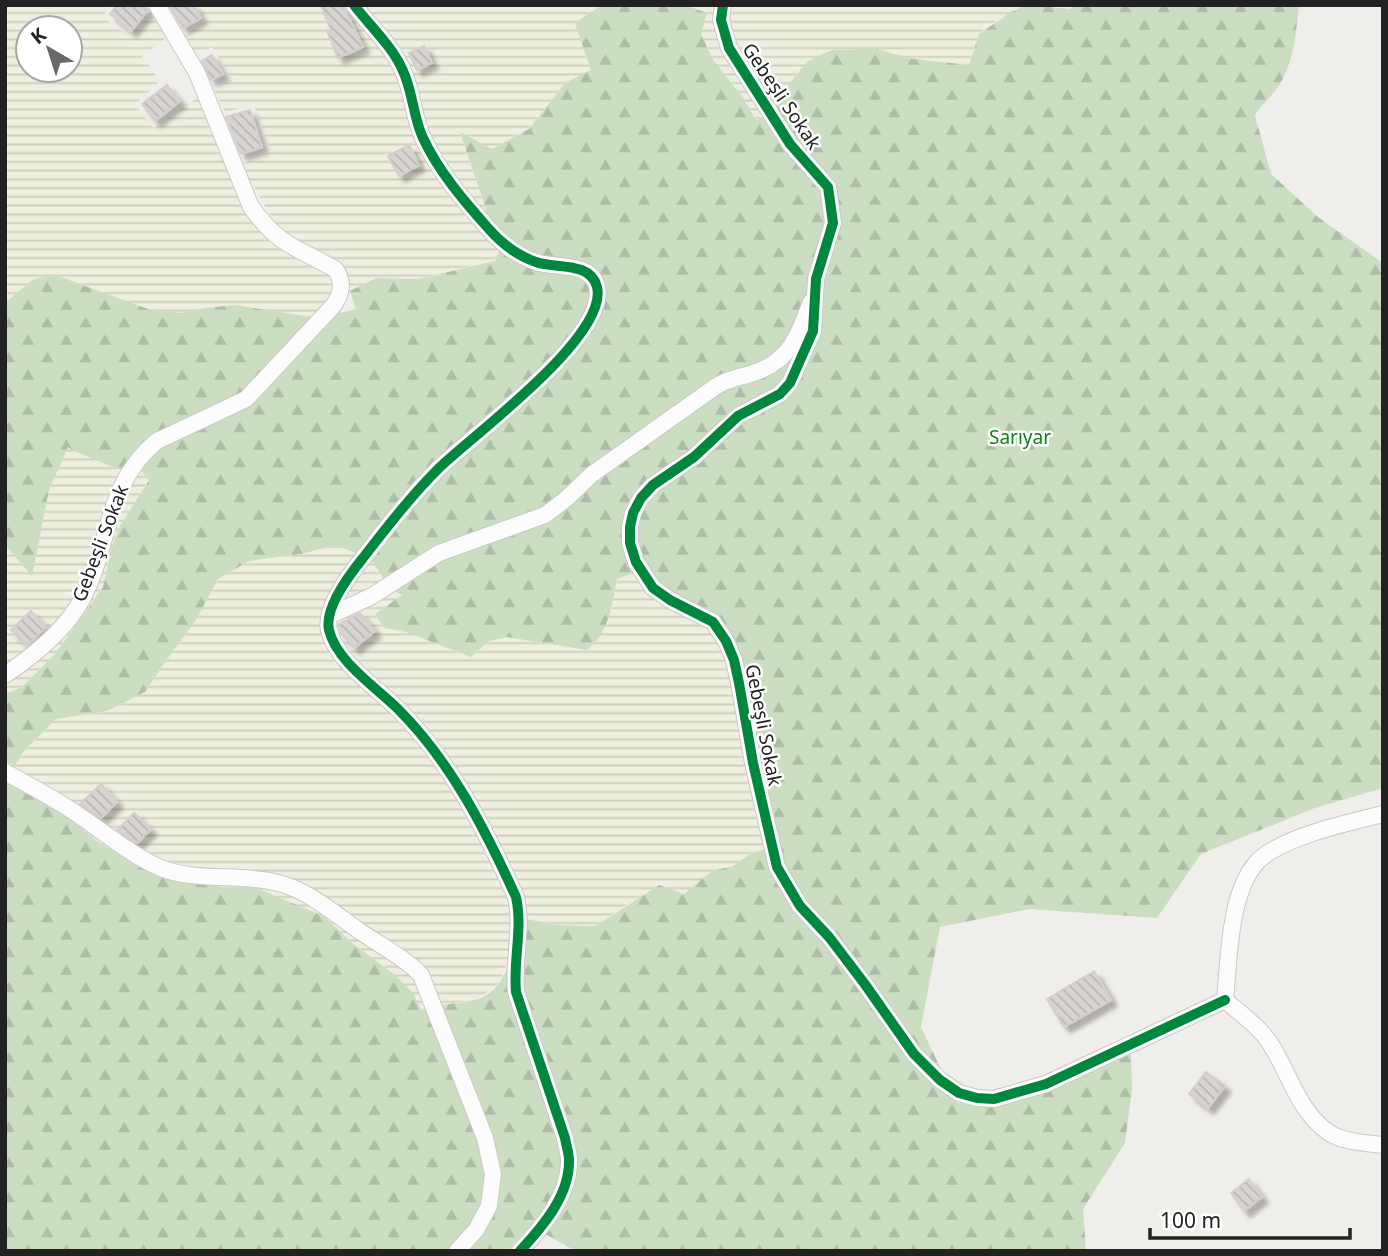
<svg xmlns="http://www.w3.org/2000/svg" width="1388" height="1256" font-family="'Noto Sans',sans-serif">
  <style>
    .farmland { fill: url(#farmland-rules); fill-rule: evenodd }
    .forest { fill: url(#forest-firs) }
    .building { fill: url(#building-back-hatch); stroke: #d3d0cc; stroke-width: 2; filter: url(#shadow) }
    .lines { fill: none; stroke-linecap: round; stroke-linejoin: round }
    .minor-casing { stroke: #c9c8c7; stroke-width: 18 }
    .minor { stroke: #fdfcfc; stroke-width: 16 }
    .cycleway-casing { stroke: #fff; stroke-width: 15 }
    .cycleway { stroke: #00873e; stroke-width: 10 }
    .labels { text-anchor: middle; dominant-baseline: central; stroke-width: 5; stroke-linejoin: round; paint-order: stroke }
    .street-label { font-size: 19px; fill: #222; stroke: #fff }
    .park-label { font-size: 19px; fill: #0c8416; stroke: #fff }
  </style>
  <defs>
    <pattern id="farmland-rules" width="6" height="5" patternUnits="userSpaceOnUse" patternTransform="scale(1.75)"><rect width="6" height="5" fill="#efefdf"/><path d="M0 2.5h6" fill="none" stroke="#cdcdbf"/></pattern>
    <pattern id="forest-firs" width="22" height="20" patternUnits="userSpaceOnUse" patternTransform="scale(1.75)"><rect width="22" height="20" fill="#cbdec1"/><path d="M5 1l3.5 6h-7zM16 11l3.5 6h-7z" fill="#aebea6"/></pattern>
    <pattern id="building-back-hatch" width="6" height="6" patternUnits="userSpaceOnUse" patternTransform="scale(1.75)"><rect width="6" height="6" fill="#d7d4d2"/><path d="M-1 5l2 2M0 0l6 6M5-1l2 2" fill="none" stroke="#b8b6b4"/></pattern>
    <filter id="shadow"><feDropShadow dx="6" dy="6" stdDeviation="2" flood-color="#0004"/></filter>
  </defs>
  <rect width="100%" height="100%" fill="#f0eeeb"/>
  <!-- farmland -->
  <g class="farmland">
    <path d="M5,5h98l5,4 -5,8 25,19 26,-26 17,24 -29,22 18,25 -25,24 19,23 47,-33 73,148 13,10 19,7 30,18 1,11 -18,29 -84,-13 -30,3 -25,5 -32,-4 -81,-30 -35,1 -27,23zM28,28h42v42h-42z"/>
    <path d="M197,5h405l-27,18 16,47 -26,13 -36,46 -37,20 -32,-16 40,115 -5,12 -77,19 -42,-1 -26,13 -4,-14 -57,-38 -13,-13 -35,-62 30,-12 -17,-47 -29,7 -11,-22 17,-13 -19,-30 -15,8 -12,-20 21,-13z"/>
    <path d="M685,5h342l-40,21 -8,8 -10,31 -62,-7 -29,-9 -70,12 -20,24 -19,32 -13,3 -12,-21 -31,-39 -12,-26 5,-21z"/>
    <path d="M68,446l6,5 44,17 17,-5 14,17 -29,46 -9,23 -8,38 -47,66 -34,34 -17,7v-149l27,30 17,-85z"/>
    <path d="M336,545l34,14 20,29 12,7 -27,19 9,14 19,3 68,26 18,-16 18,-4 35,6 69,-30 6,-34 17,-6 15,23 51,25 14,13 16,25 36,190 -14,4 -19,13 -21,5 -28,23 -55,9 -33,23 -38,-1 -36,-7 -21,63 -22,18 -45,7 -13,5 -8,-18 -18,-18 -43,-32 -27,-26 -68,-29 -36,-1 -71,-14 -50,-30 -51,-40 -44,-24v-17l10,3 10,-15 31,-31 51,-8 38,-19 20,-30 31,-42 22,-41 31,-18 52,-7z"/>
  </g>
  <!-- forest -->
  <path class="forest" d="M602,5h83l22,8 -6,21 12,26 31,39 12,21 13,-3 19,-32 20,-24 24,-11 46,-1 29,9 62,7 10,-31 32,-22 16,-7 43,4 4,-4h225c-3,26 -4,52 -17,75 -6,13 -19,22 -27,35l16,59 48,44 64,45v525l-68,20 -114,46 -44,64 -128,-9 -89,18 -19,100 36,76 18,2 156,-55 1,39 -7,54 -42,66 3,42h-510l-46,-25 -22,25h-503v-472l44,24 51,40 50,30 71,14 36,1 68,29 27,26 43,32 18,18 8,17c18,-6 36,-6 54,-10 34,-9 39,-54 46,-82l37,7 38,1 63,-41 25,9 28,-23 21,-5 19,-13 14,-4 -36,-190 -16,-25 -14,-13 -51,-25 -15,-23 -17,6c-5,26 -8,54 -30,71l-80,-13 -18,4 -18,16 -68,-26 -19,-3 -9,-14 27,-19 -12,-7 -20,-29 -34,-14 -35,9 -52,7 -31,18 -22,41 -31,42 -20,30 -38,19 -51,8 -31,31 -10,15 -10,-3v-68l17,-7 34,-34 47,-66 8,-38 9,-23 29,-46 -14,-17 -17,6 -44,-18 -6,-4 -19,43 -17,86 -27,-31v-242l27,-23 21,-6 95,35 32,4 25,-5 30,-3 84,13 37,-9 -6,-18 26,-13 42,1 77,-18 5,-13 -25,-27 11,-12 -26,-77 32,17 37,-20 36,-46 26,-13 -16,-47z"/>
  <!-- building -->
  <g class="building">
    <path d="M117,5h25l6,5 -17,21 -21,-17z"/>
    <path d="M169,5h25l7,13 -18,10z"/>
    <path d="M321,5h22l20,42 -25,11 -11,-27 4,-1z"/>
    <path d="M424,46l8,17 -15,7 -8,-17z"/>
    <path d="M212,55l11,19 -12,6 -9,-19z"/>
    <path d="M167,85l13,16 -25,20 -13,-17z"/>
    <path d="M250,110l12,37 -21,7 -15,-37z"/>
    <path d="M409,145l10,20 -20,11 -11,-20z"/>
    <path d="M31,611l15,16 -19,19 -16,-16z"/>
    <path d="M360,613l15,18 -21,17 -13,-15 -2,-9z"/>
    <path d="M101,784l16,18 -16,16 -21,-14z"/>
    <path d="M134,813l17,16 -14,14 -20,-13z"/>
    <path d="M1094,971l17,29 -47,27 -17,-28z"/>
    <path d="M1206,1072l19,14 -17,22 -19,-14z"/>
    <path d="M1249,1179l13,18 -18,14 -13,-18z"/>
  </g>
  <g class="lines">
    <!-- minor casing -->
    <g class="minor-casing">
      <g id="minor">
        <path d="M354,5c16,21 39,42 49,66 10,21 10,46 20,67 16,34 41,63 65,90 13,15 30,28 48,34 19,7 55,-1 61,25 12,49 -124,148 -158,181 -28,28 -52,59 -76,90 -13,16 -39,50 -34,72 7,31 48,58 69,79 53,53 87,120 118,188 7,31 -3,63 0,95l49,146c1,7 4,15 4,22 1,35 -26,66 -49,91"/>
        <path d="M723,5l-2,15 8,28 61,96 38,43 5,36 -17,56 -3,52 -23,52 -10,11 -42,22 -44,41 -41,28 -12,13 -8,15 -3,14v16l6,19 17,26 17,12 43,22 13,19 8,19 5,23 14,80 24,104 23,39 29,31 35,46 50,71 26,26 19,13 18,5 17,1 52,-15 179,-84"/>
        <path d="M331,615l41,-19 67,-43 106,-38 21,-16 25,-24 124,-88c17,-11 28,-9 46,-17 31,-12 39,-40 50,-68"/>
        <path d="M5,675c28,-19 61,-45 77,-76 29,-55 23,-116 75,-158l89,-42 87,-93c9,-12 11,-25 2,-37 -39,-22 -56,-23 -84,-62l-54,-134 -40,-68"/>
        <path d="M5,772c23,13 47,25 69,40 26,17 51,39 80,53 36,18 82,8 120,17 34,7 59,31 87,50 20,14 43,25 60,43l64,163 8,36 -4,32 -13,24 -19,21"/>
        <path d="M1225,1000c4,-40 4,-109 33,-139 24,-24 92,-39 125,-47"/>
        <path d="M1225,1000c16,14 35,27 46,45 19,29 28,69 60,89 14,8 35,9 52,11"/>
      </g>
    </g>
    <!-- minor -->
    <use href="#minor" class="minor"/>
    <!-- cycleway casing -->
    <g class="cycleway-casing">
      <g id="cycleway">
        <path d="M354,5c16,21 39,42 49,66 10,21 10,46 20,67 16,34 41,63 65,90 13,15 30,28 48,34 19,7 55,-1 61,25 12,49 -124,148 -158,181 -28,28 -52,59 -76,90 -13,16 -39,50 -34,72 7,31 48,58 69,79 53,53 87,120 118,188 7,31 -3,63 0,95l49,146c1,7 4,15 4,22 1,35 -26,66 -49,91"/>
        <path d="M723,5l-2,15 8,28 61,96 38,43 5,36 -17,56 -3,52 -23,52 -10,11 -42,22 -44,41 -41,28 -12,13 -8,15 -3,14v16l6,19 17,26 17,12 43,22 13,19 8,19 5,23 14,80 24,104 23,39 29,31 35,46 50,71 26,26 19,13 18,5 17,1 52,-15 179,-84"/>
      </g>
    </g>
    <!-- cycleway -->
    <use href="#cycleway" class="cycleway"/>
  </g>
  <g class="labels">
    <!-- street labels -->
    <g class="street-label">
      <text transform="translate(782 96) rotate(56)">Gebeşli Sokak</text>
      <text transform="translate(100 543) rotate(-69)">Gebeşli Sokak</text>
      <text transform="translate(764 725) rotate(79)">Gebeşli Sokak</text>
    </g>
    <!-- park labels -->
    <g class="park-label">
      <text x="1020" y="437">Sarıyar</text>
    </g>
  </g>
  <!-- border -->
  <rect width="1388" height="1256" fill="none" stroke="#222222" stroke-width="14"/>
  <!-- north arrow -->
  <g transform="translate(49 49) rotate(321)"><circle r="33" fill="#ffffff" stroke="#a7a7a7" stroke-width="2"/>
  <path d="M0-5L12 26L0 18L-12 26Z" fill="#6a6968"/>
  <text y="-10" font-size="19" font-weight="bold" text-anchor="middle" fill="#222222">K</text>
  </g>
  <!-- scale -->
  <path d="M1150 1228v10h200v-10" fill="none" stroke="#222222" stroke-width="3.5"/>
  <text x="1160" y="1228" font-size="21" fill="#222222" stroke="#ffffff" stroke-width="5" paint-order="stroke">100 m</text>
</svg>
